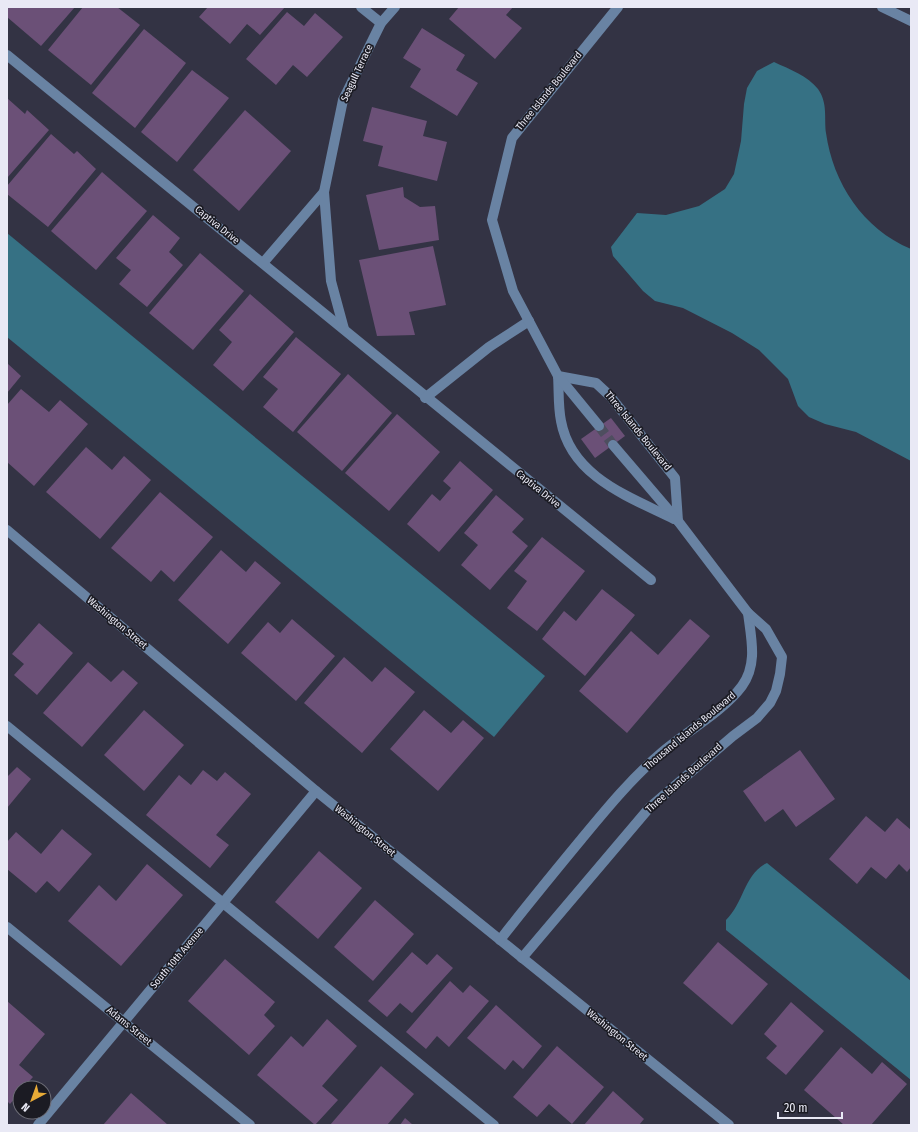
<svg xmlns="http://www.w3.org/2000/svg" width="918" height="1132" font-family="'Fira Sans Condensed',sans-serif">
  <style>
    .water { fill: #367184 }
    .building { fill: #6b5077 }
    .lines { fill: none; stroke-linecap: round; stroke-linejoin: round }
    .minor-tunnel { stroke: #4e4e5f; stroke-width: 10; stroke-dasharray: 10 5; stroke-linecap: butt }
    .minor { stroke: #6983a3; stroke-width: 10 }
    .labels { text-anchor: middle; dominant-baseline: central; stroke-width: 3.5; stroke-linejoin: round; paint-order: stroke }
    .street-label { font-size: 10px; fill: #e9e9f5; stroke: #1b1b23 }
  </style>
  <rect width="100%" height="100%" fill="#334"/>
  <!-- water -->
  <g class="water">
    <path d="M774,62c15,7 34,14 44,27 10,14 6,29 8,44 7,50 37,96 85,116v212l-55,-29 -31,-8 -16,-7 -11,-11 -10,-27 -29,-29 -27,-17 -49,-25 -28,-7 -12,-10 -30,-35 -2,-9 26,-34 29,2 33,-9 26,-17 9,-15 7,-33 3,-37 3,-16 10,-17z"/>
    <path d="M7,233l538,443 -51,61 -487,-400z"/>
    <path d="M767,863l144,118v99l-185,-150v-10c18,-17 18,-46 41,-57z"/>
  </g>
  <!-- building -->
  <g class="building">
    <path d="M7,7h68l-34,39 -34,-29z"/>
    <path d="M83,7h34l23,18 -49,60 -43,-35z"/>
    <path d="M208,7h77l-25,28 -13,-11 -17,20 -31,-27z"/>
    <path d="M459,7h54l-7,8 16,13 -27,31 -46,-40z"/>
    <path d="M287,12l17,14 11,-13 28,24 -36,40 -14,-12 -17,20 -30,-26z"/>
    <path d="M422,28l43,27 -9,15 22,13 -21,33 -47,-29 11,-18 -18,-11z"/>
    <path d="M144,29l42,34 -51,65 -43,-35z"/>
    <path d="M192,70l37,28 -52,64 -36,-30z"/>
    <path d="M7,98l18,16 2,-4 22,20 -42,48z"/>
    <path d="M372,107l55,14 -4,15 24,6 -10,39 -59,-15 5,-20 -20,-5z"/>
    <path d="M245,110l46,41 -52,60 -46,-41z"/>
    <path d="M51,134l23,20 3,-3 19,18 -48,58 -41,-33v-8z"/>
    <path d="M102,172l45,39 -51,59 -45,-39z"/>
    <path d="M403,187l1,10 16,10 15,-1 4,34 -60,10 -13,-55z"/>
    <path d="M153,215l27,23 -11,14 14,13 -36,42 -28,-23 12,-14 -15,-12z"/>
    <path d="M433,246l13,59 -37,7 6,23 -38,1 -18,-76z"/>
    <path d="M200,253l44,38 -51,59 -44,-37z"/>
    <path d="M250,294l44,38 -51,59 -30,-26 19,-23 -13,-12z"/>
    <path d="M296,337l45,37 -48,58 -30,-25 15,-18 -15,-12z"/>
    <path d="M7,363l14,13 -14,17z"/>
    <path d="M348,374l44,39 -50,58 -45,-39z"/>
    <path d="M21,389l28,23 11,-12 28,24 -54,62 -27,-24v-57z"/>
    <path d="M397,414l43,38 -51,59 -44,-38z"/>
    <path d="M611,418l14,18 -30,22 -14,-19z"/>
    <path d="M86,447l26,23 12,-14 27,24 -51,59 -54,-47z"/>
    <path d="M460,461l33,29 -54,62 -32,-28 25,-30 8,7 11,-13 -8,-7z"/>
    <path d="M160,492l53,45 -39,45 -13,-12 -10,12 -40,-34z"/>
    <path d="M496,495l28,24 -12,13 16,14 -38,44 -29,-25 17,-20 -14,-12z"/>
    <path d="M542,537l43,34 -48,60 -30,-23 20,-27 -13,-10z"/>
    <path d="M221,550l25,22 9,-11 26,22 -53,61 -50,-44z"/>
    <path d="M602,589l33,26 -50,61 -43,-37 22,-28 12,10z"/>
    <path d="M292,619l43,37 -39,45 -55,-48 27,-31 12,11z"/>
    <path d="M690,619l20,17 -83,97 -48,-42 52,-60 27,24z"/>
    <path d="M39,623l34,30 -36,42 -23,-20 10,-11 -12,-10z"/>
    <path d="M344,657l28,25 13,-15 30,25 -53,61 -58,-50z"/>
    <path d="M88,662l23,20 12,-12 15,13 -56,64 -39,-34z"/>
    <path d="M144,710l40,35 -40,46 -40,-36z"/>
    <path d="M424,710l27,23 12,-13 21,18 -46,53 -48,-42z"/>
    <path d="M800,750l35,49 -39,28 -13,-18 -18,13 -22,-31z"/>
    <path d="M17,767l14,12 -24,29v-31z"/>
    <path d="M203,770l14,11 8,-9 26,22 -35,41 13,10 -19,23 -64,-53 33,-40 12,10z"/>
    <path d="M866,816l19,16 12,-14 14,12v37l-4,5 -8,-8 -13,15 -15,-12 -14,17 -28,-25z"/>
    <path d="M62,829l30,25 -33,38 -12,-11 -11,12 -29,-24v-27l9,-10 25,22z"/>
    <path d="M319,851l43,37 -44,51 -43,-37z"/>
    <path d="M147,864l36,31 -62,71 -53,-45 31,-36 17,16z"/>
    <path d="M375,900l39,34 -41,47 -39,-34z"/>
    <path d="M718,942l50,42 -36,41 -49,-42z"/>
    <path d="M412,952l15,13 10,-11 16,14 -41,45 -12,-10 -13,14 -19,-16z"/>
    <path d="M225,959l50,43 -11,13 11,11 -26,29 -61,-54z"/>
    <path d="M450,981l13,12 7,-8 19,16 -40,46 -12,-11 -11,13 -20,-17z"/>
    <path d="M7,1001l38,33 -26,31 14,12 -10,11h-3v4l-10,12 -3,-3z"/>
    <path d="M791,1002l33,29 -38,44 -20,-17 11,-12 -13,-12z"/>
    <path d="M496,1005l46,41 -19,23 -10,-9 -8,10 -38,-32z"/>
    <path d="M327,1019l30,27 -35,40 16,14 -23,25 -58,-50 34,-39 12,11z"/>
    <path d="M557,1046l47,41 -32,37 -23,-20 -12,13 -24,-20z"/>
    <path d="M841,1047l31,27 10,-12 25,22 -36,41h-27l-40,-35z"/>
    <path d="M381,1066l33,28 -27,31h-57z"/>
    <path d="M613,1091l31,28 -5,6h-55z"/>
    <path d="M131,1093l37,32h-65z"/>
    <path d="M405,1118l8,7h-13z"/>
  </g>
  <g class="lines">
    <!-- minor-tunnel -->
    <path class="minor-tunnel" d="M599,426l14,19"/>
    <!-- minor -->
    <g class="minor">
      <path d="M361,7l20,16"/>
      <path d="M882,7l29,14"/>
      <path d="M7,55l644,525"/>
      <path d="M263,263l61,-71"/>
      <path d="M344,329l-13,-48 -7,-89 19,-92 38,-77 14,-16"/>
      <path d="M558,376c1,14 0,31 3,45 10,56 69,76 113,98"/>
      <path d="M558,376l38,7 14,13 65,82 3,43"/>
      <path d="M425,398l64,-51 40,-26"/>
      <path d="M599,426l-41,-50 -45,-85 -21,-71 20,-82 106,-131"/>
      <path d="M7,530l309,261 413,334"/>
      <path d="M7,726l487,399"/>
      <path d="M7,927l243,198"/>
      <path d="M500,940c27,-35 56,-70 84,-104 24,-29 48,-58 76,-82 25,-22 62,-41 82,-68 16,-22 9,-48 6,-73"/>
      <path d="M522,958l128,-151 83,-71 24,-18 13,-15 6,-12 4,-17 2,-17 -16,-28 -18,-16 -70,-92 -65,-76"/>
      <path d="M38,1125l278,-334"/>
    </g>
  </g>
  <g class="labels">
    <!-- street labels -->
    <g class="street-label">
      <text transform="translate(357 73) rotate(-65)">Seagull Terrace</text>
      <text transform="translate(549 91) rotate(-51)">Three Islands Boulevard</text>
      <text transform="translate(217 225) rotate(39)">Captiva Drive</text>
      <text transform="translate(638 431) rotate(51)">Three Islands Boulevard</text>
      <text transform="translate(538 489) rotate(39)">Captiva Drive</text>
      <text transform="translate(117 623) rotate(40)">Washington Street</text>
      <text transform="translate(690 731) rotate(-40)">Thousand Islands Boulevard</text>
      <text transform="translate(684 778) rotate(-42)">Three Islands Boulevard</text>
      <text transform="translate(365 831) rotate(39)">Washington Street</text>
      <text transform="translate(177 958) rotate(-50)">South 10th Avenue</text>
      <text transform="translate(129 1026) rotate(39)">Adams Street</text>
      <text transform="translate(617 1035) rotate(39)">Washington Street</text>
    </g>
  </g>
  <!-- border -->
  <rect width="918" height="1132" fill="none" stroke="#e9e9f5" stroke-width="16"/>
  <!-- north arrow -->
  <g transform="translate(32 1100) rotate(221)"><circle r="19" fill="#1b1b23" stroke="#6d6d77"/>
  <path d="M0-3L7 15L0 10L-7 15Z" fill="#e8ab37"/>
  <text y="-6" font-size="11" font-weight="bold" text-anchor="middle" fill="#e9e9f5">N</text>
  </g>
  <!-- scale -->
  <path d="M778 1112v6h64v-6" fill="none" stroke="#e9e9f5" stroke-width="2"/>
  <text x="784" y="1112" font-size="12" fill="#e9e9f5" stroke="#1b1b23" stroke-width="3" paint-order="stroke">20 m</text>
</svg>
